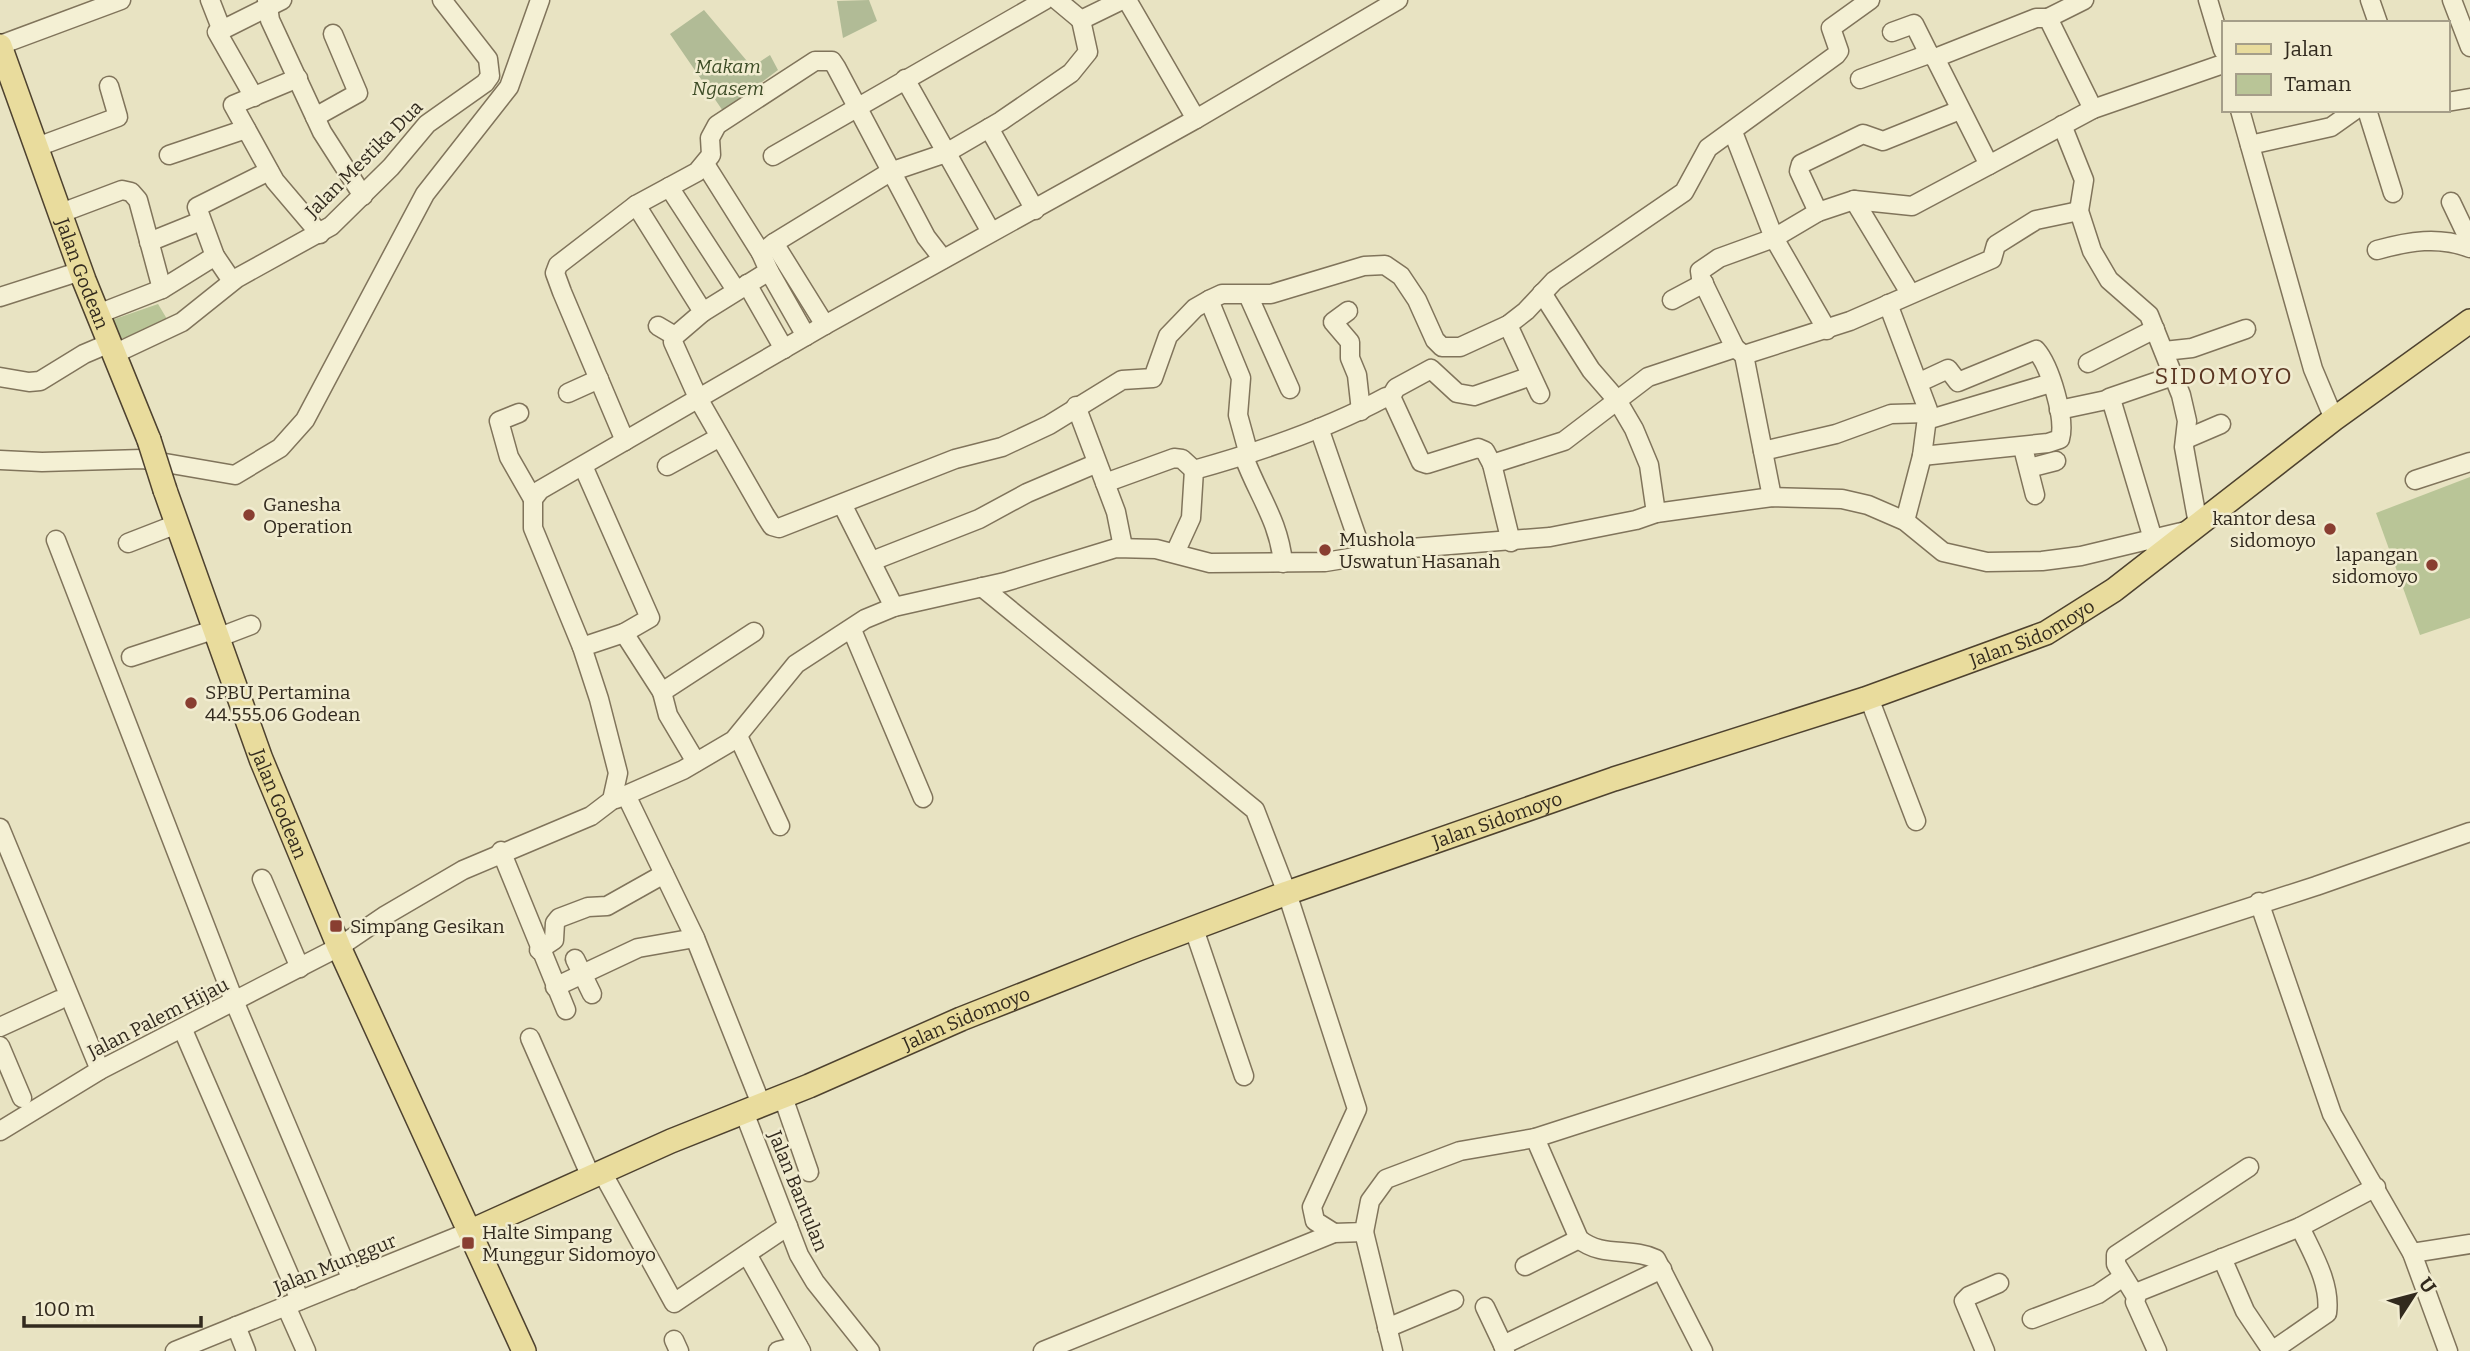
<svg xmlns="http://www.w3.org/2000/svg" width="2470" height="1351" font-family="Bitter,serif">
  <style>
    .green { fill: #b9c597 }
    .cemetery { fill: #b1bb96 }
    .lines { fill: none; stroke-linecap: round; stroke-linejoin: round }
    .minor-casing { stroke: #80745b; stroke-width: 21 }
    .major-casing { stroke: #4e422f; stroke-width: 26 }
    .minor { stroke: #f4f0d4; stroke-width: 18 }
    .major { stroke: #e9dc9d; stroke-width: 23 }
    .major-bridge-casing { stroke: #4e422f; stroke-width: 26; stroke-linecap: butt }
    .major-bridge { stroke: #e9dc9d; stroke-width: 23 }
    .poi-dot { fill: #893e31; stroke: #f1ecd0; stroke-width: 2.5 }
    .labels { text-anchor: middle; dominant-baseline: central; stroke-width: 5; stroke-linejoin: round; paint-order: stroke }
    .park-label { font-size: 19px; font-style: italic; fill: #3d4c26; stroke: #f1ecd0 }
    .street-label { font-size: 19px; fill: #322a1e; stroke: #f1ecd0 }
    .poi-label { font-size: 19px; fill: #322a1e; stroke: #f1ecd0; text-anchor: start }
    .quarter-label { font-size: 23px; letter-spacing: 2px; fill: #5a3622; stroke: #f1ecd0 }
  </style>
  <rect width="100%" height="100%" fill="#e8e3c2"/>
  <!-- green -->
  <g class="green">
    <path d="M158,304l12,20 -53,16 -8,-19z"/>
    <path d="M2470,477v141l-50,17 -44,-122z"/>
  </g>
  <!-- cemetery -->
  <g class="cemetery">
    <path d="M869,0l8,21 -34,17 -6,-37z"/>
    <path d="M704,10l48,57 18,-12 8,15 -55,41 -53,-77z"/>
  </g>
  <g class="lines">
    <!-- minor casing -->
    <g class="minor-casing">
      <g id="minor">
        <path d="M210,0l9,23 7,5 56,-28"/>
        <path d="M267,0l3,20 52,112 41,64"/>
        <path d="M1057,0l24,20 41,-20"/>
        <path d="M1127,0l69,119"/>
        <path d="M2208,0l15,50"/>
        <path d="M2370,0l8,23"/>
        <path d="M2452,0l18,47"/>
        <path d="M2048,18l36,-18"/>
        <path d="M222,27l-5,5 37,65"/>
        <path d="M1892,32l22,-8 15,30"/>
        <path d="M0,45l121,-45"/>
        <path d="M298,78l-65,27 42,76 45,53"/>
        <path d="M905,79l86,153"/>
        <path d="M1860,79l69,-25 6,4"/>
        <path d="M2447,102l23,-4"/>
        <path d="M2240,110l73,259 21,50"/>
        <path d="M2367,110l26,83"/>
        <path d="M315,117l43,-24 -25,-59"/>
        <path d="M2062,125l22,55 -5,31 13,40 17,29 40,35 32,80 6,26 -3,26 14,77"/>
        <path d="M989,128l46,82"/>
        <path d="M1733,132l41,106 53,92"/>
        <path d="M2250,145l81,-18 24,-17"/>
        <path d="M37,147l81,-30 -9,-31"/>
        <path d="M169,155l77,-26"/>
        <path d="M773,156l272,-156"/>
        <path d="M705,164l56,89"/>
        <path d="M1989,165l104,-56 130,-45"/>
        <path d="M669,187l67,103"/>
        <path d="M1854,200l56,93"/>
        <path d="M2451,202l19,40"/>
        <path d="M636,205l67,107 -28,24 -2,6 26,58 66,115 7,11 7,2 176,-69 47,-12 47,-22 73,-45 31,-2 15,-42 27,-28 14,-8 13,-6h49l93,-28 21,-1 16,11 16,24 18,40 7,7h18l48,-22 18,-14 28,-30 130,-89 24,-44 128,-93 3,-4 -8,-23 39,-28"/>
        <path d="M1818,212l-19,-41 2,-7 62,-30 20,7 77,-31"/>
        <path d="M61,213l61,-23 9,2 7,8 24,89"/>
        <path d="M149,242l52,-21"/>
        <path d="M2377,250c32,-9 62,-14 93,-2"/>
        <path d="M769,271l37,65"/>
        <path d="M232,281l-17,-25 -18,-49 72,-36"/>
        <path d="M747,284l37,65"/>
        <path d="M1542,293l49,77 26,30 17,29 15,36 7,48"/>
        <path d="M1248,295l42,94"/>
        <path d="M0,297l81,-26"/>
        <path d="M1209,300l32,78 -3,37 11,40"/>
        <path d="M1672,300l32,-17"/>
        <path d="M1888,304l40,106 -6,46 -17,65"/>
        <path d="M1348,311l-15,11 17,20v16l7,17 4,36"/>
        <path d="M703,312l66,-41 -8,-18 13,-10"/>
        <path d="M98,314l64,-25 53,-33"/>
        <path d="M825,325l-51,-82 116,-71 56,-19 55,-32 70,-48 17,-21 -7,-32"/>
        <path d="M1508,325l32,69"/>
        <path d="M658,326l17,10"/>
        <path d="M1735,348l-34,-70 -1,-7 19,-13 55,-20 44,-26 36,-12 58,6 77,-41 -54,-107 101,-40h12l45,91"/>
        <path d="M2164,351l28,-3 54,-19"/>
        <path d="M114,354l68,-32 55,-44 94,-52 60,-59 36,-43 58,-41 5,-7 -2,-17 -46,-59"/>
        <path d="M1744,355l28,142"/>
        <path d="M2088,363l67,-34"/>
        <path d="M0,377l29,5 11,-1 44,-27 26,-11"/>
        <path d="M1920,382l28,-13 10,13 78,-32c14,16 30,69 24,89l-12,4 -126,13"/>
        <path d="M568,393l31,-14"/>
        <path d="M1390,398l6,-10 35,-19 26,24 17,3 57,-20"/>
        <path d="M2109,398l64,-22"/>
        <path d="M1076,406l40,106 7,35"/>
        <path d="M2059,410l52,-11 45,150"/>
        <path d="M519,413l-20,8 10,36 24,42"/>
        <path d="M1927,420l124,-37"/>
        <path d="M1319,428l44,127"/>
        <path d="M2186,439l35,-15"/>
        <path d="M625,441l-63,-149 -7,-19 3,-8 78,-60 61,-33 14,-17 -1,-17 7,-13 98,-64h17l4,6 90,170 17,22"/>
        <path d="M2023,448l12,47"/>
        <path d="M1763,451l73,-17 55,-20 37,-1"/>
        <path d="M1244,457c14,38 35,64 39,106"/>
        <path d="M0,460l42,2 100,-3 93,16 45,-27 25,-28 120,-226 84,-107 31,-87"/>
        <path d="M1492,464l19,78"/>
        <path d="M667,466l53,-29"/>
        <path d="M2029,468l27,-7"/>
        <path d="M2415,480l55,-18"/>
        <path d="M1105,483l69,-25 8,1 12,11"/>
        <path d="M842,504l52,103"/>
        <path d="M56,540l179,463 117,277"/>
        <path d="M128,543l49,-19"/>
        <path d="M1175,553l16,-35 3,-48c65,-18 131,-40 192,-73l7,4 28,61 6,2 51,-16 7,3 7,13 72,-23 84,-64 87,-29 9,7 106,-34 142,-62 4,-14 40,-25 43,-9"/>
        <path d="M872,561l107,-42 48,-26 68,-29"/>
        <path d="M982,587l273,223 32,83 70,216 -45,98 3,14 19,12"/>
        <path d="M852,630l71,168"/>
        <path d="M624,633l38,59"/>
        <path d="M217,638l34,-13"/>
        <path d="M582,647l42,-14 26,-15 -67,-152"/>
        <path d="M131,657l82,-27"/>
        <path d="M1869,698l47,123"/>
        <path d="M738,736l42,90"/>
        <path d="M696,762l-28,-47 -6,-23 92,-60"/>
        <path d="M626,795l57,-25 51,-30 62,-76 69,-45 29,-12 111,-25 111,-34 40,1 54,14 115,-1 86,-14 139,-11 86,-17 20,-7 116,-16 70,2 26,6 37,16 38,31 44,10 55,-1 39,-5 109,-26"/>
        <path d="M616,799l10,-4 69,143 66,166"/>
        <path d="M0,828l100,242"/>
        <path d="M501,851l65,159"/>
        <path d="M262,879l38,89"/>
        <path d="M2259,902l73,212 80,139 36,98"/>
        <path d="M1194,929l50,147"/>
        <path d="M539,950l15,-10 1,-17 4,-5 29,-11 19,-1 57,-32"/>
        <path d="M575,959l17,35"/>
        <path d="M555,987l83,-39 57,-10"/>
        <path d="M0,1027l59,-27"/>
        <path d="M183,1030l117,270"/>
        <path d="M530,1038l61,139"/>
        <path d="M0,1046l22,52"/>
        <path d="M783,1097l26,75"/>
        <path d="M744,1112l55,143 16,27 55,69"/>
        <path d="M0,1131l100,-61 239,-123 47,-32 77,-45 128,-54 21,-16 6,-27 -19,-74 -17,-52 -49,-119v-29l7,-9 285,-165 371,-206 202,-119"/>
        <path d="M1535,1138l44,101c23,19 52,8 77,20l47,92"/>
        <path d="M602,1172l72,131 114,-77"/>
        <path d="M1364,1232l29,119"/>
        <path d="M2412,1253l58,-9"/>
        <path d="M747,1254l54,97"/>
        <path d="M2222,1258l23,53 27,40"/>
        <path d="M1525,1266l54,-27"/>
        <path d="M2135,1295l-19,-31v-9l133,-88"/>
        <path d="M286,1306l20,45"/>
        <path d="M1485,1307l18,38"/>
        <path d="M2032,1319l66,-25 25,-17"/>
        <path d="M236,1326l10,25"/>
        <path d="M1387,1328l67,-28"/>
        <path d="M674,1340l5,11"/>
        <path d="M175,1351l296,-120"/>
        <path d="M778,1351l20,-5"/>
        <path d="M1043,1351l291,-118 30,-1 6,-31 16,-22 74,-28 75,-13 781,-252 154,-54"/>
        <path d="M1505,1351l-2,-6 159,-76"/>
        <path d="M1985,1351l-21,-50 5,-5 30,-13"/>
        <path d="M2157,1351l-22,-49 3,-10 162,-65 76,-40"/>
        <path d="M2272,1351l55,-38c4,-30 -15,-60 -27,-86"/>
      </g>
    </g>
    <!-- major casing -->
    <g class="major-casing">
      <g id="major">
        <path id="s1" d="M0,46l84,234 65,160"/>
        <path id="s2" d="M165,490l96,269 78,188 185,404"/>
        <path id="s3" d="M471,1231l200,-90 138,-55 152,-67 177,-70 149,-56 327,-114 251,-80 181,-66 68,-43 220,-171 136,-98"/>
      </g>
    </g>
    <!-- minor -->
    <use href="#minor" class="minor"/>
    <!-- major -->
    <use href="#major" class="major"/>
    <!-- major-bridge casing -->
    <g class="major-bridge-casing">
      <path id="major-bridge" d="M149,440l16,50"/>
    </g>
    <!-- major-bridge -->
    <use href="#major-bridge" class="major-bridge"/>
  </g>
  <!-- markers -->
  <g class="poi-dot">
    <circle cx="249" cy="515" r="7"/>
    <circle cx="2330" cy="529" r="7"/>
    <circle cx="1325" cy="550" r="7"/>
    <circle cx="2432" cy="565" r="7"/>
    <circle cx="191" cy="703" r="7"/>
    <rect x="329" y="919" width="14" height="14" rx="3.5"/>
    <rect x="461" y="1236" width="14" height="14" rx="3.5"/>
  </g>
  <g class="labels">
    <!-- park labels -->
    <g class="park-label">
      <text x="728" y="66">Makam<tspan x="728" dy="22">Ngasem</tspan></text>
    </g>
    <!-- street labels -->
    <g class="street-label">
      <text transform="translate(364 159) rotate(-45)">Jalan Mestika Dua</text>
      <text stroke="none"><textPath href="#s1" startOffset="242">Jalan Godean</textPath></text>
      <text stroke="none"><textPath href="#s3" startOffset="1673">Jalan Sidomoyo</textPath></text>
      <text stroke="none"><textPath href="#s2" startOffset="334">Jalan Godean</textPath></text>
      <text stroke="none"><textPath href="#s3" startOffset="1106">Jalan Sidomoyo</textPath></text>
      <text transform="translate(158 1018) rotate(-27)">Jalan Palem Hijau</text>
      <text stroke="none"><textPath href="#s3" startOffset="539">Jalan Sidomoyo</textPath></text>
      <text transform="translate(798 1191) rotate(68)">Jalan Bantulan</text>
      <text transform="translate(335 1264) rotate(-22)">Jalan Munggur</text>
    </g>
    <!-- poi labels -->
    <g class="poi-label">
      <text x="263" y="504">Ganesha<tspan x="263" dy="22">Operation</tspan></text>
      <text x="2316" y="518" text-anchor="end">kantor desa<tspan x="2316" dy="22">sidomoyo</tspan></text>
      <text x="1339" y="539">Mushola<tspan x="1339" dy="22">Uswatun Hasanah</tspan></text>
      <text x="2418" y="554" text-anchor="end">lapangan<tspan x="2418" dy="22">sidomoyo</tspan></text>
      <text x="205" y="692">SPBU Pertamina<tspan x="205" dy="22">44.555.06 Godean</tspan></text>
      <text x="350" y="926">Simpang Gesikan</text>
      <text x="482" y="1232">Halte Simpang<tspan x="482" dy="22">Munggur Sidomoyo</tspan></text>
    </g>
    <!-- quarter labels -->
    <g class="quarter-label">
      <text x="2224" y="376">SIDOMOYO</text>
    </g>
  </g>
  <!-- legend -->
  <rect x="2222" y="21" width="228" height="91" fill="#f1ecd0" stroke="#a59e89" stroke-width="2"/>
  <rect x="2236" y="44" width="35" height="10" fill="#e9dc9d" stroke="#a59e89" stroke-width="2"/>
  <text x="2284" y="56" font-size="21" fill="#322a1e">Jalan</text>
  <rect x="2236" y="74" width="35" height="21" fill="#b9c597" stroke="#a59e89" stroke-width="2"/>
  <text x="2284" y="91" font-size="21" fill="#322a1e">Taman</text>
  <!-- north arrow -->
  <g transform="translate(2414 1295) rotate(54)" stroke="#f1ecd0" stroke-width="5" paint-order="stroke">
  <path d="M0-5L12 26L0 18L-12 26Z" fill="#322a1e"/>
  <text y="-10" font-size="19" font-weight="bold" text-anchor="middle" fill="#322a1e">U</text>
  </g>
  <!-- scale -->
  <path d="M24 1316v10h177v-10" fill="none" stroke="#322a1e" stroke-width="3.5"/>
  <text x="35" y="1316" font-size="21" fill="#322a1e" stroke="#f1ecd0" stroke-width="5" paint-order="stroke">100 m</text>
</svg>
